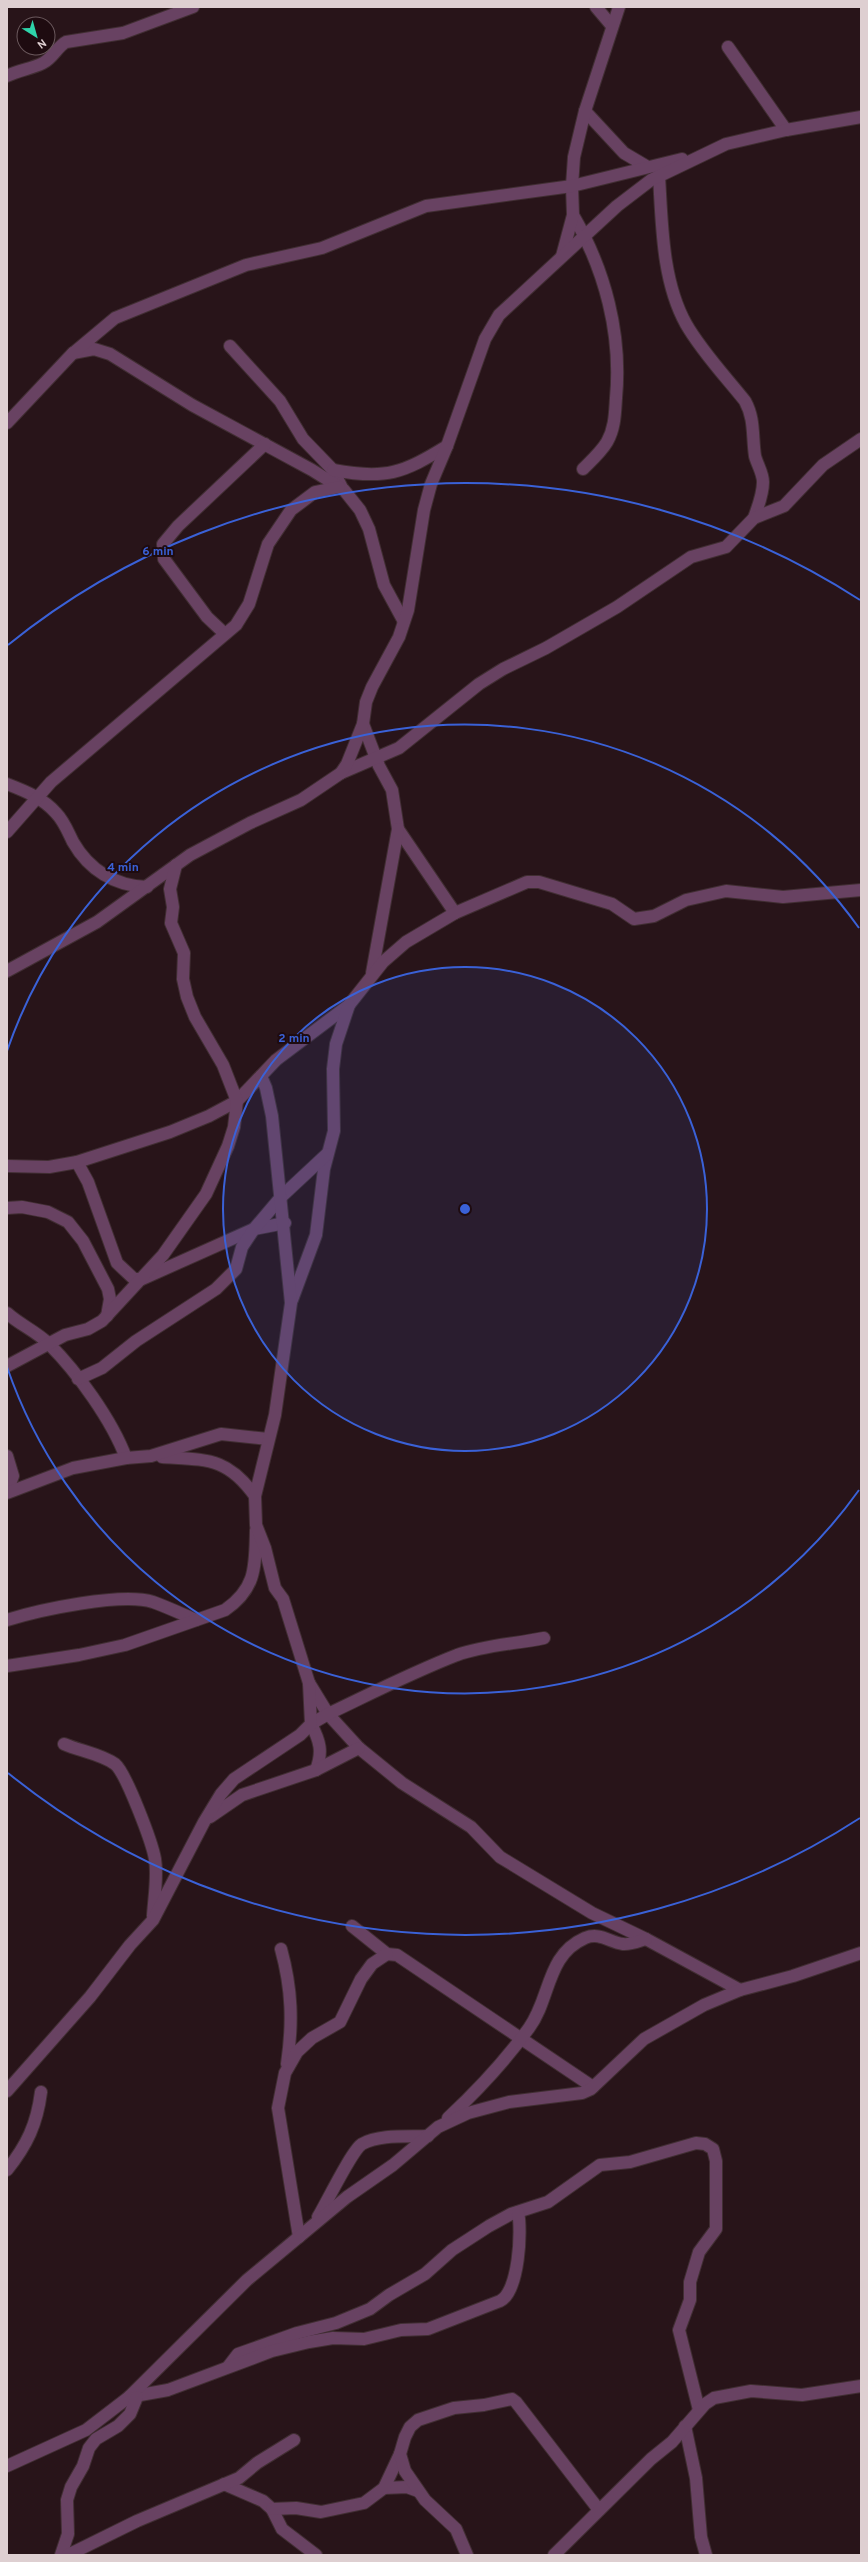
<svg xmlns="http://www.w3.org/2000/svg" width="868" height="2562" font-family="Overpass,sans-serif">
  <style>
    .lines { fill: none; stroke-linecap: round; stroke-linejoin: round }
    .minor-casing { stroke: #412e33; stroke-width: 14 }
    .minor { stroke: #684262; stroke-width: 12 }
    .ring { fill: none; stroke: #3a61d7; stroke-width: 2 }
    .centre { fill: #3a61d7; stroke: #1e0b10; stroke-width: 2 }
    .ring-label { font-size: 12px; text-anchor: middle; font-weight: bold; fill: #3a61d7; stroke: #1e0b10; stroke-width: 4; stroke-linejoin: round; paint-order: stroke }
  </style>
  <rect width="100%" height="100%" fill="#281419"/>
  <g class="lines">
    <!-- minor casing -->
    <g class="minor-casing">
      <g id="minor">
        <path d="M596,7l16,19"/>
        <path d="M728,47l58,83"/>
        <path d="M7,76c12,-6 24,-7 36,-13 10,-5 14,-16 23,-21l57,-9 70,-26"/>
        <path d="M585,111l39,42 22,13"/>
        <path d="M659,176c3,48 3,105 27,148 16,28 40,53 59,77 10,18 7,35 10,55 2,8 8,17 8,26 0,13 -5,24 -9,36"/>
        <path d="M573,215c32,55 49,119 43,183 -1,15 -1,30 -9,44 -6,10 -16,19 -24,27"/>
        <path d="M562,256l11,-41 -1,-29 2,-29 11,-46 34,-104"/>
        <path d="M230,346l50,55 23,38 30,31 9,18"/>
        <path d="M73,353l21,-4 16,5 82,51 120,65 32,20 16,20 9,19 15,56 19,35"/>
        <path d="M7,423l65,-69 43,-36 131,-53 76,-17 104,-42 146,-20 110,-27"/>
        <path d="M333,470c53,10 70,3 114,-24"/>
        <path d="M225,634l-18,-17 -43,-58 -1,-15 15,-18 87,-82"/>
        <path d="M363,724l16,42 13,24 6,39 57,84"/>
        <path d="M341,773l58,-25 80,-64 24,-15 43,-21 71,-41 74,-50 35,-10 28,-29 30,-12 39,-41 38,-26"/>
        <path d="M7,784c18,7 36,14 49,29 8,8 12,19 17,29 16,28 42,44 74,45"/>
        <path d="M7,832l44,-50 185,-157 13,-21 19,-60 23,-34 24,-18 24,-5"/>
        <path d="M7,971l90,-49 93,-67 60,-32 51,-23 40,-27 6,-9 16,-40 3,-22 6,-15 27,-50 9,-27 16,-100 7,-26 16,-38 38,-107 14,-24 118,-109 34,-26 75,-36 60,-14 75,-13"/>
        <path d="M372,973l26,-144"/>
        <path d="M77,1162l11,20 29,81 17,16h8l112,-50 31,-6"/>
        <path d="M7,1166l42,1 28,-5 93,-30 39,-16 28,-15 39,-41 73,-55 34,-43 23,-20 49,-29 72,-31h12l73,22 22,15 20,-3 32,-16 40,-9 57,6 78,-7"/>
        <path d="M7,1208l15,-1 26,5 20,10 15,19 25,48 2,10 -3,17"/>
        <path d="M292,1300l24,-65 8,-66 10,-38 -1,-62 3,-25 13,-39"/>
        <path d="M7,1313c13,12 29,18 42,31 28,28 63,76 77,114"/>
        <path d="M7,1366l58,-31 23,-6 14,-8 61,-66 43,-61 22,-48 6,-19 3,-26 -14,-36 -28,-48 -8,-20 -4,-18 1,-26 -13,-30 2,-16 -3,-18 6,-24"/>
        <path d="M78,1379l24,-11 34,-27 80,-52 20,-20 6,-22 12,-18 28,-33 45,-42"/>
        <path d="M7,1456l6,20 -6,16"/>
        <path d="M162,1457c45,3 65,0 93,39"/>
        <path d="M7,1493l66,-25 53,-10 25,-2 70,-22 47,5"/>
        <path d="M7,1620c32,-10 115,-28 146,-18 14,5 29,12 43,18"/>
        <path d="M7,1666l72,-11 46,-10 100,-35c32,-22 30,-44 31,-80"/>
        <path d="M309,1683l19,31 31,34 43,35 69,44 29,30 92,56 54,26 94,51"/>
        <path d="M64,1744c16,7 37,10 51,20 11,9 37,78 40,95 3,18 -1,39 -2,57"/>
        <path d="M316,1770c7,-18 4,-29 -5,-46l17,-10c42,-20 85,-42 129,-59 28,-10 58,-11 87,-17"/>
        <path d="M210,1817l32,-22 74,-25 43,-22"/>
        <path d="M352,1926l35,28 10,1 196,132"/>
        <path d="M281,1949c11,40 12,74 6,115"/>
        <path d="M7,2091l83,-94 40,-52 23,-25 51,-98 17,-28 13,-15 66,-44 11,-11 -2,-41 -26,-84 -8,-11 -10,-40 -9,-23 -1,-29 20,-81 16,-112 -19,-187 -6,-28 -5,-12"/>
        <path d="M448,2118c30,-28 57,-57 81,-90 22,-30 17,-73 56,-90 15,-6 24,4 38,6 7,1 16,-3 23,-5"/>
        <path d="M7,2170c20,-25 30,-46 34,-78"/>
        <path d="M318,2217c8,-13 34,-67 44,-73 18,-10 46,-7 66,-8"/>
        <path d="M299,2237l-21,-129 7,-35 12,-21 15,-14 28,-16 21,-43 11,-15 15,-10"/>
        <path d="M228,2367l10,-13 59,-21 39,-10 34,-14 19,-14 36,-21 27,-24 37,-24 22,-12 37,-12 52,-37 30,-3 66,-19 9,1 8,5 3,12v68l-17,23 -9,30v18l-11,30 20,80"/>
        <path d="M129,2397l39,-7 104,-39 37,-9 24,-4 31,1 37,-9 27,-1 72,-28c19,-9 22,-71 18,-89"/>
        <path d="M685,2426l11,52 5,59 5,18"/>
        <path d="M7,2466l79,-36 43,-33 118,-117 100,-83 46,-32 45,-38 30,-14 41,-11 73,-9 9,-4 53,-50 60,-34 36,-15 53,-14 68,-23"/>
        <path d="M224,2484l39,17 9,8 10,20 34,26"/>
        <path d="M384,2488l23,-1 11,4"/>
        <path d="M272,2509l24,-1 25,4 43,-9 20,-15 16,-34"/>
        <path d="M61,2555l7,-21 -1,-34 4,-13 12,-21 6,-18 7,-9 22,-13 12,-12 7,-17"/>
        <path d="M68,2555l69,-34 102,-43 18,-15 37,-23"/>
        <path d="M467,2555l-11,-26 -31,-29 -20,-29 -5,-17 5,-17 5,-10 8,-7 36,-12 30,-3 28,-6 4,3 83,108"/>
        <path d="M554,2555l97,-96 21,-17 33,-38 9,-6 37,-7 51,4 59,-9"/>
      </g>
    </g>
    <!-- minor -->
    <use href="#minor" class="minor"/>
  </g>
  <!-- distance rings -->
  <circle cx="465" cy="1209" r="242" fill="#3a61d7" fill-opacity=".12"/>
  <g class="ring">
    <circle cx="465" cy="1209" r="242"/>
    <path d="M859 1490A484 484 0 0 1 7 1367M7 1051A484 484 0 0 1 859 928"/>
    <path d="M860 1818A726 726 0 0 1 8 1773M8 645A726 726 0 0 1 860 600"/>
  </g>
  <circle cx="465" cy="1209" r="6" class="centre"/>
  <g class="ring-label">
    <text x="158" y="555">6 min</text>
    <text x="123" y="871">4 min</text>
    <text x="294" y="1042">2 min</text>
  </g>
  <!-- border -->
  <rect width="868" height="2562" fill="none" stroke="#decfd1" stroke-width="16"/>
  <!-- north arrow -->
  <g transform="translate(36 36) rotate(143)"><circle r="19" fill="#1e0b10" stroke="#6b595d"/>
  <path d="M0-3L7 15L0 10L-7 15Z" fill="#2ed4aa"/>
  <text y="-6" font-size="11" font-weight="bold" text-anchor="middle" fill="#decfd1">N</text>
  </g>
</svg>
